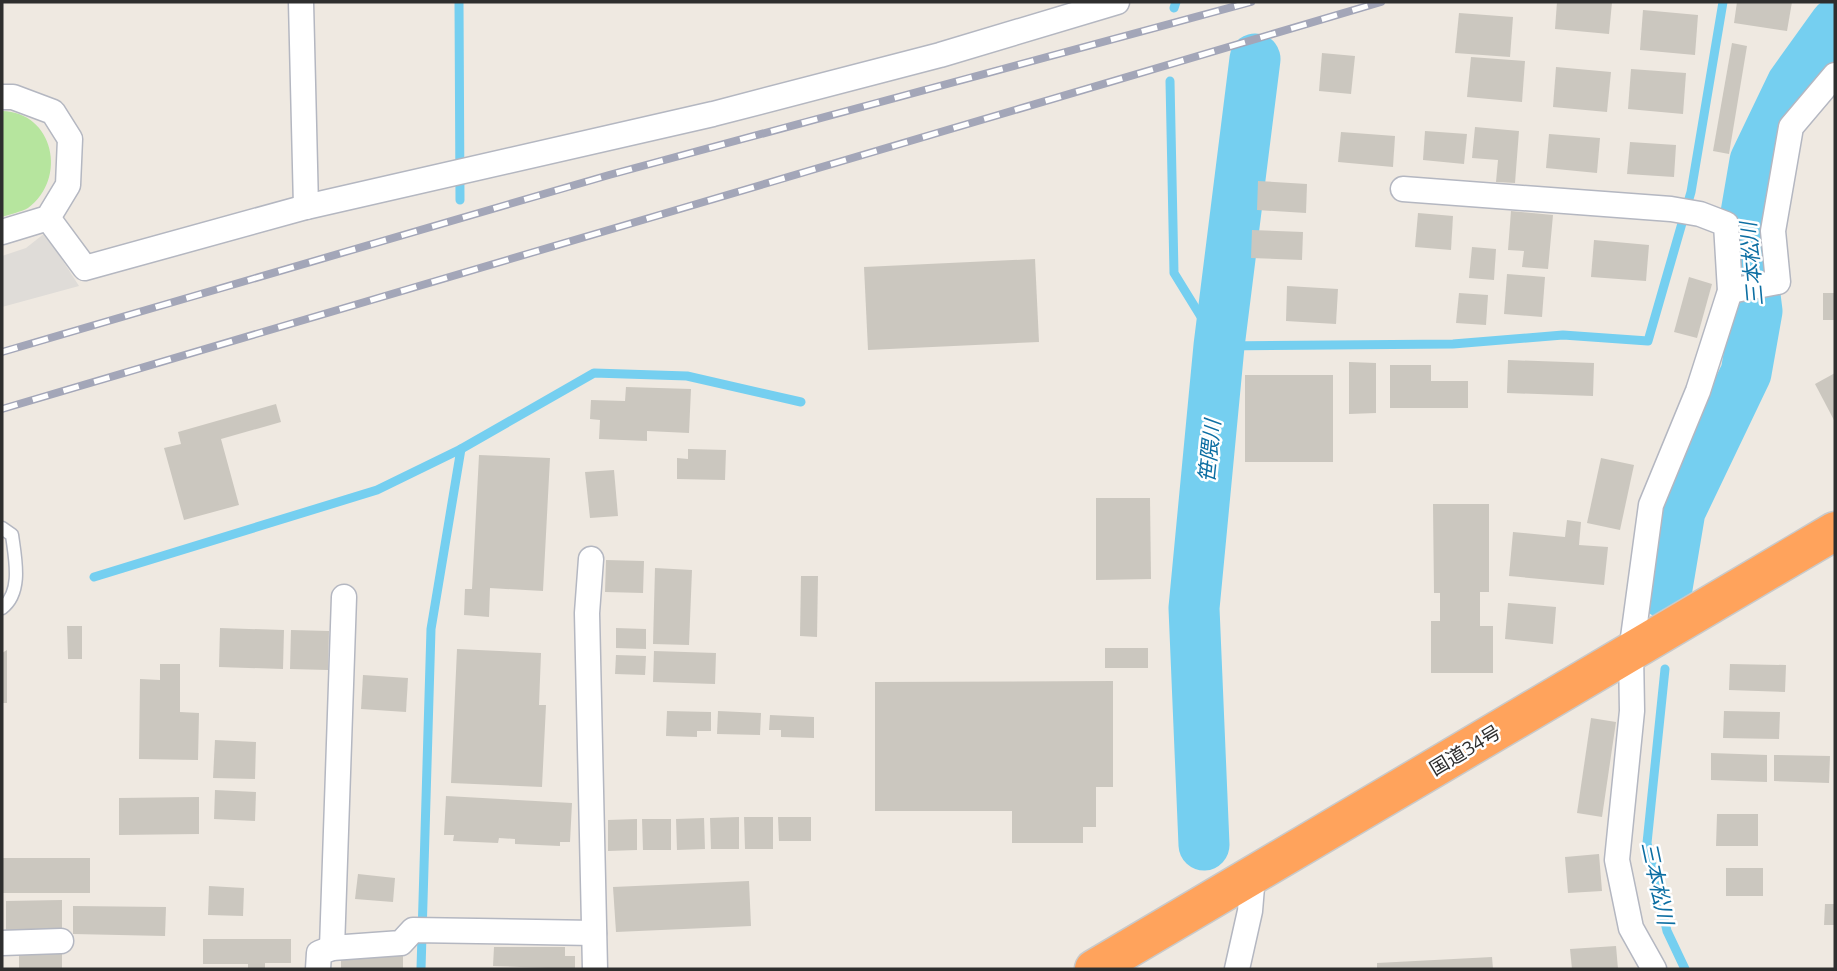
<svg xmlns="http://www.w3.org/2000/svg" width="1837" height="971" font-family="'Open Sans','Noto Sans JP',sans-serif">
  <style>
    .green { fill: #b6e59e }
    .plaza { fill: #dfdcd8 }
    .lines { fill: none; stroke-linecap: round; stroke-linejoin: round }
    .stream { stroke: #75cff0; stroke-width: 9 }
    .river { stroke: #75cff0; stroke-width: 51 }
    .building { fill: #cbc7bf }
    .lane-casing { stroke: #b4b7c1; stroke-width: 15 }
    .street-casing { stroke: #b4b7c1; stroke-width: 27 }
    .highway-casing { stroke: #c9c9c9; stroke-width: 41 }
    .lane { stroke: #fff; stroke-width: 12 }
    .street { stroke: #fff; stroke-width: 24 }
    .highway { stroke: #ffa35c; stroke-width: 38 }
    .rail-casing { stroke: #a3a6b8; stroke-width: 8 }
    .rail { stroke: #fff; stroke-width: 5; stroke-dasharray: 16; stroke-linecap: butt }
    .labels { text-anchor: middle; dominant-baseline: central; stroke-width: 5; stroke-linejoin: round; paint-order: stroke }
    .street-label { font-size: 19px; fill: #2e2e2e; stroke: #fff }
    .water-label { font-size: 21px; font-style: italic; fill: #0d6fa3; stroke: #fff }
  </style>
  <rect width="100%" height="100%" fill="#efe9e1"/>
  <!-- green -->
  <path class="green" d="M2,111c52,1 66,68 26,97 -7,4 -18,6 -26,9z"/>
  <!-- plaza -->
  <path class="plaza" d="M45,233l34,53 -77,21v-51l24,-8z"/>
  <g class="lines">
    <!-- stream -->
    <g class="stream">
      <path d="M459,2l1,198"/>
      <path d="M1174,8l2,-6"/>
      <path d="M1170,81l4,192 45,73 234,-2 110,-9 85,6 43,-149 32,-190"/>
      <path d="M94,577l283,-87 84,-41 133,-76 93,3 114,26"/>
      <path d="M1665,669l-18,174 20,88 18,38"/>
      <path d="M421,969l10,-340 30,-180"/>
    </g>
    <!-- river -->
    <g class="river">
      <path d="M1666,594l14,-83 66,-138 11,-62 -12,-92 10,-58 37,-77 43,-60"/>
      <path d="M1204,845l-10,-237 25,-262 36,-287"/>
    </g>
  </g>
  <!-- building -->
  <g class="building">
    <path d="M1557,2h55l-3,32 -54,-5z"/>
    <path d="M1737,2h55l-5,29 -53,-8z"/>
    <path d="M1643,10l55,5 -3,40 -55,-5z"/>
    <path d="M1459,13l54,4 -3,40 -55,-4z"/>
    <path d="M1732,43l15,3 -18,108 -16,-3z"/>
    <path d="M1322,53l33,3 -4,38 -32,-3z"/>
    <path d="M1471,57l54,4 -3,41 -55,-5z"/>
    <path d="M1556,67l55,5 -4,40 -54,-5z"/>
    <path d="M1631,69l55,4 -3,41 -55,-5z"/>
    <path d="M1475,127l44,4 -4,52 -19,-1 2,-22 -26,-2z"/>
    <path d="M1425,131l42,3 -3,30 -41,-4z"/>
    <path d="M1341,132l54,4 -2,31 -55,-5z"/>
    <path d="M1549,134l51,4 -3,35 -51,-5z"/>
    <path d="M1630,142l46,3 -2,32 -47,-3z"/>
    <path d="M1258,181l49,3 -1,29 -49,-3z"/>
    <path d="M1511,211l42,4 -5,54 -26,-2 2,-16 -16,-1z"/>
    <path d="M1418,213l35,3 -2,34 -36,-3z"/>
    <path d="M1252,230l51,2 -1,28 -51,-2z"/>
    <path d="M1594,240l55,5 -3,36 -55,-4z"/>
    <path d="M1472,247l24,2 -2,31 -25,-2z"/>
    <path d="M1035,259l4,83 -171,8 -4,-83z"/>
    <path d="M1507,274l38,3 -3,40 -38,-3z"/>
    <path d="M1689,277l23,7 -15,54 -23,-6z"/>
    <path d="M1287,286l51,3 -2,35 -50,-3z"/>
    <path d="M1459,293l29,2 -2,30 -30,-2z"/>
    <rect x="1823" y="293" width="12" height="27"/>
    <path d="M1508,360l86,3 -1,33 -86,-3z"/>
    <path d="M1349,362l27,1v50l-27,1z"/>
    <path d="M1390,365h41v16h37v27h-78z"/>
    <path d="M1835,373v49l-20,-38z"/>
    <rect x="1245" y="375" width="88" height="87"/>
    <path d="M626,387l65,2 -2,44 -42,-2v10l-48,-2 1,-19 -10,-1 1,-19 34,1z"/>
    <path d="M276,404l5,18 -60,17 18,66 -55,15 -20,-72 17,-4 -3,-12z"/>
    <path d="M688,449l38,1 -1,30 -48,-1v-21l11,1z"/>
    <path d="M479,455l71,3 -7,133 -53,-3 -1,29 -25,-2 1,-26h7z"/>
    <path d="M1601,458l33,7 -14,65 -33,-7z"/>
    <path d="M614,470l4,46 -28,2 -5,-46z"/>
    <path d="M1096,498h54l1,81 -55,1z"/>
    <path d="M1433,504h56v88h-9v34h13v47h-62v-52h9v-28h-6z"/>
    <path d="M1567,520l14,2 -2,23 29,2 -4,38 -95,-9 4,-44 52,5z"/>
    <path d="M606,560l38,1 -1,32 -38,-1z"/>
    <path d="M655,568l37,2 -3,75 -36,-1z"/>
    <path d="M801,576h17l-1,61 -17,-1z"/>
    <path d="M1508,603l48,4 -3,37 -48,-5z"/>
    <path d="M67,626h15v33h-14z"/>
    <path d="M220,628l64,2 -1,39 -64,-2z"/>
    <path d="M616,628l30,1v20l-30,-1z"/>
    <path d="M291,630l38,1 -1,39 -38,-1z"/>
    <rect x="1105" y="648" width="43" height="20"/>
    <path d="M457,649l84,4 -2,52h7l-4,82 -91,-4z"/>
    <path d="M7,650v53h-5v-50z"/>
    <path d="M654,651l62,2 -1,31 -62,-2z"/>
    <path d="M616,655l30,1 -1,19 -30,-1z"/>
    <path d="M160,664h20v48l19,1 -1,47 -59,-1 1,-80 20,1z"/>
    <path d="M1730,664l56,1 -1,27 -56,-2z"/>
    <path d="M363,675l45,3 -2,34 -45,-3z"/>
    <path d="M1113,681v106h-17v40h-13v16h-71v-32h-137v-129z"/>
    <path d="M667,711l44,1v19h-14v6l-31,-1z"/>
    <path d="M718,711l43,2 -1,22 -43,-1z"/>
    <path d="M1724,711l56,1 -1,27 -56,-1z"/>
    <path d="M770,715l44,2v21l-33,-1v-7h-12z"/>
    <path d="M1591,718l25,4 -14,95 -25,-4z"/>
    <path d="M215,740l41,2 -1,37 -42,-1z"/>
    <path d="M1711,753l56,2v27l-56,-2z"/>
    <path d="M1774,755l56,1 -1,27 -55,-2z"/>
    <path d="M215,790l41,2 -1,29 -41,-2z"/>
    <path d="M446,796l126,7 -2,39h-10v4l-45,-2v-5l-16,-1 -1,5 -45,-2 1,-6h-10z"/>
    <path d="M199,797v37l-80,1v-37z"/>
    <path d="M1717,814h41v32h-42z"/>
    <path d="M739,817v32h-28l-1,-31z"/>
    <path d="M744,817h29v32h-28z"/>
    <path d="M778,817h33v24h-32z"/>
    <path d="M704,818l1,31 -28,1 -1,-31z"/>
    <path d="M637,819v31l-29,1v-31z"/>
    <path d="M642,819h29v31h-28z"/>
    <path d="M1599,854l3,37 -34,2 -3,-36z"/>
    <rect x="2" y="858" width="88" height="35"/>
    <rect x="1726" y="868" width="37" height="28"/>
    <path d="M358,874l37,4 -2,24 -38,-3z"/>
    <path d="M749,881l2,45 -135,6 -3,-45z"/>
    <path d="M209,886l35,2 -1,28 -35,-1z"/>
    <path d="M62,900v33h-56v-32z"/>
    <path d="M1825,904h10v21h-11z"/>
    <path d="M73,906l93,1 -1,29 -92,-2z"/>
    <path d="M203,939h88v24h-26v6h-17v-5h-45z"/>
    <path d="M1616,946l2,23h-46l-2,-20z"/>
    <path d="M494,947h71v9h10v13l-82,-3z"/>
    <path d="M62,951v18h-43v-17z"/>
    <path d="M403,952v17h-62v-16z"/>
    <path d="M1492,957l1,12h-116v-6z"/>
  </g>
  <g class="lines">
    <!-- lane casing -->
    <g class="lane-casing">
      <path id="lane" d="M2,528l10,7c3,23 11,57 -10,73"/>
    </g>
    <!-- street casing -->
    <g class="street-casing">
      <g id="street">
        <path d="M301,2l5,205"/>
        <path d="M2,97h11l40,15 17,27 -2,46 -20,33 -46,14"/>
        <path d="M1403,189l268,20 29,5 26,10 4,67 -32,100 -47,114 -20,147 1,59 -15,149 14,68 23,41"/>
        <path d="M48,218l37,50 221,-61 407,-93 227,-59 177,-53"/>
        <path d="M1730,291l48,-9 -5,-51 18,-104 44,-52"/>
        <path d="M591,559l-4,54 8,356"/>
        <path d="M344,597l-12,351 69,-5 12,-13 181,3"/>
        <path d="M2,943l59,-2"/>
        <path d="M318,969l1,-16 13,-5"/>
        <path d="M1237,969l13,-58 3,-36"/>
      </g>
    </g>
    <!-- highway casing -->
    <g class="highway-casing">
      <path id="highway" d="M1094,969l741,-438"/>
    </g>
    <!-- lane -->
    <use href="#lane" class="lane"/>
    <!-- street -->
    <use href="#street" class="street"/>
    <!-- highway -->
    <use href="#highway" class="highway"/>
    <!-- rail casing -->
    <g class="rail-casing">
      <g id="rail">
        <path d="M2,352l607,-177 642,-173"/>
        <path d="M2,409l1379,-407"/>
      </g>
    </g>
    <!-- rail -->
    <use href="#rail" class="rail"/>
  </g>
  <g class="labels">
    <!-- street labels -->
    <g class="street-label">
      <text transform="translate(1465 750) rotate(-31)">国道34号</text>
    </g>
    <!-- water labels -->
    <g class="water-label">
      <text transform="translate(1751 264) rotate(-95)">三本松川</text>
      <text transform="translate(1209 451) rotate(-84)">笹隈川</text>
      <text transform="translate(1658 883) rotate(78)">三本松川</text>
    </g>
  </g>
  <!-- border -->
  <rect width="1837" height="971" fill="none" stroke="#2e2e2e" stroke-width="7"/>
</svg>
